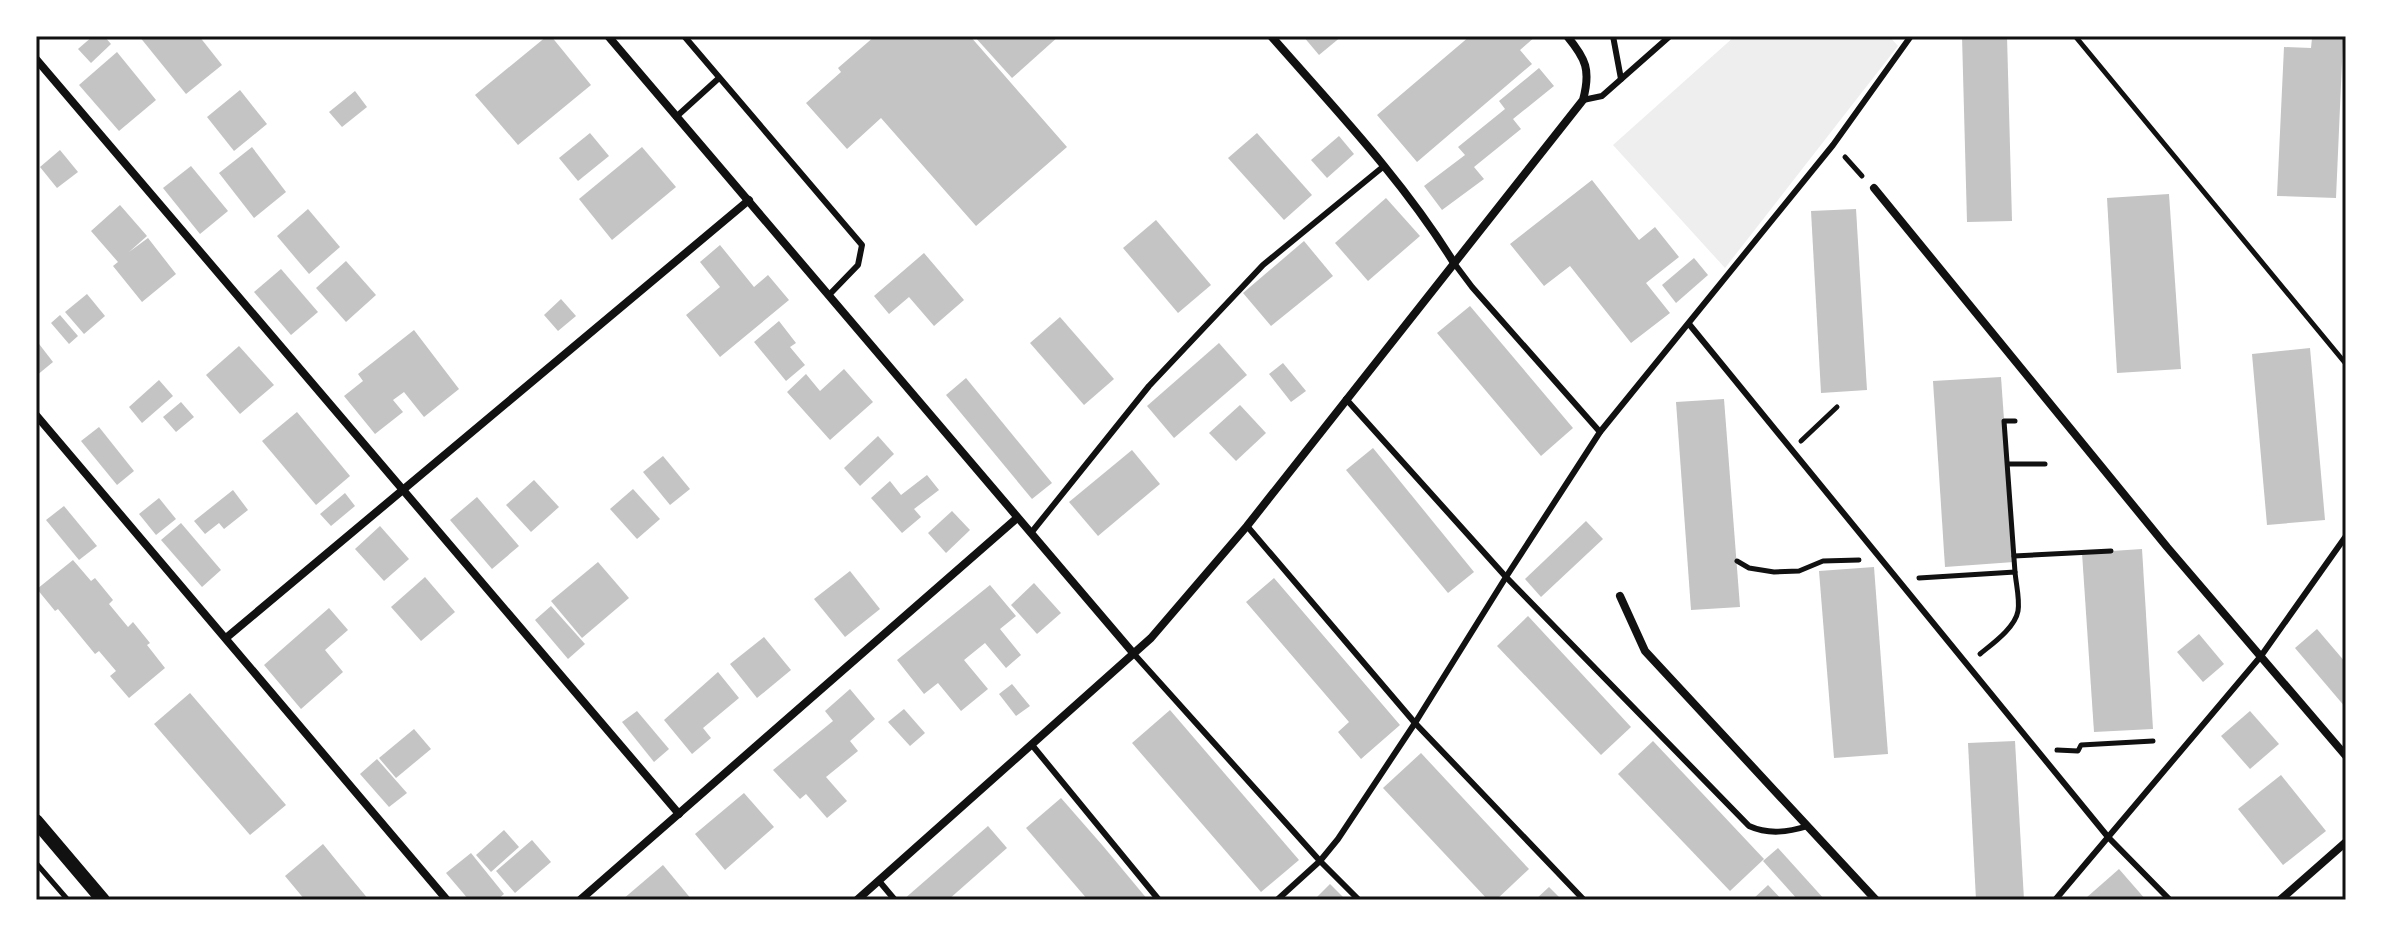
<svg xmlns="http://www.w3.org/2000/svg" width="2382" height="936" font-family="'Fira Sans',sans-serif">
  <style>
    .green { fill: #eee }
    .building { fill: #c4c4c4 }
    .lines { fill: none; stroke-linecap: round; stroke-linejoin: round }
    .path { stroke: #111; stroke-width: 5 }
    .service { stroke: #111; stroke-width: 6 }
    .minor { stroke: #111; stroke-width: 8 }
    .tertiary { stroke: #111; stroke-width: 14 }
    .neatline { fill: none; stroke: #111; stroke-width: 3 }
  </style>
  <rect width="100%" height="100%" fill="#fff"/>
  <!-- green -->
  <path class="green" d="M1735,36h154l9,10 -173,222 -112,-123z"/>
  <!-- building -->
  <g class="building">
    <path d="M93,36h11l7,8 -20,19 -13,-14z"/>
    <path d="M139,36h60l23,29 -36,29z"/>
    <path d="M547,36h4l40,49 -73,60 -43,-50z"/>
    <path d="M875,36h95l97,111 -91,79 -95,-108 -34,31 -41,-46 35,-31 -3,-4z"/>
    <path d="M974,36h85l-47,42z"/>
    <path d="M1303,36h39l-23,19z"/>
    <path d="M1470,36h66l-16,14 12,14 -115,98 -40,-47z"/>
    <path d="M1962,36h45l5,185 -45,1z"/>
    <path d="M2312,38l31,1 -7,159 -59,-2 7,-149 27,1z"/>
    <path d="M117,52l39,48 -37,31 -40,-46z"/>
    <path d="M1539,68l15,18 -41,33 8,10 -47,38 10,12 -42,31 -18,-24 41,-31 -7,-8 47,-38 -6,-8z"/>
    <path d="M240,90l27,34 -33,27 -27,-34z"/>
    <path d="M355,91l12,16 -25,20 -13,-15z"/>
    <path d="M590,133l19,23 -31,25 -19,-23z"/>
    <path d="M1257,133l55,62 -28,25 -56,-62z"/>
    <path d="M1339,136l15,18 -27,24 -16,-18z"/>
    <path d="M252,147l34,45 -32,26 -35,-45z"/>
    <path d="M642,147l34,40 -64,53 -33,-41z"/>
    <path d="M60,150l18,22 -21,16 -17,-21z"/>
    <path d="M191,166l37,45 -28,23 -37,-46z"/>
    <path d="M1592,180l47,60 16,-13 24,30 -33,26 24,30 -39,30 -61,-77 -26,20 -34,-42z"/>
    <path d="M2169,194l12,175 -64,4 -10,-175z"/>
    <path d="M1386,198l34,38 -52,45 -33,-38z"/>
    <path d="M120,205l27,31 -18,16 19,-14 28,36 -34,28 -29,-36 5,-4 -27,-31z"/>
    <path d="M308,209l32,38 -31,27 -32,-38z"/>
    <path d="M1856,209l11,181 -46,3 -10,-182z"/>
    <path d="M1156,220l55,65 -33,28 -55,-65z"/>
    <path d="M1304,241l29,35 -62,50 -28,-33z"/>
    <path d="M720,245l34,42 14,-12 21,25 -69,57 -34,-42 34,-28 -20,-25z"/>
    <path d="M924,253l40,47 -30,26 -25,-29 -20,17 -15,-18z"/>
    <path d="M1694,258l14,17 -32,28 -14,-18z"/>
    <path d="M346,261l30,34 -30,27 -30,-34z"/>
    <path d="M281,269l37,43 -27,23 -37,-43z"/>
    <path d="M87,294l18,22 -21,18 -19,-22z"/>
    <path d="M561,299l15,17 -18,15 -14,-16z"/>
    <path d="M1470,306l103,122 -32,28 -104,-123z"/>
    <path d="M60,315l18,21 -9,8 -18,-21z"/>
    <path d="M1060,317l54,62 -30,26 -54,-62z"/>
    <path d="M779,321l17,22 -6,4 15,18 -19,16 -32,-39z"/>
    <path d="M414,330l45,59 -35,28 -20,-25 -11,8 10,12 -28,22 -31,-38 19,-15 -5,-7z"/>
    <path d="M36,340l17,22 -17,14z"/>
    <path d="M1219,343l28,32 -73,63 -27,-32z"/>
    <path d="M239,346l35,39 -34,29 -34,-39z"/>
    <path d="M2310,348l15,172 -58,5 -15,-171z"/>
    <path d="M1283,363l23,28 -15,11 -22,-28z"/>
    <path d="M844,369l29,33 -43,38 -43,-48 19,-18 14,17z"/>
    <path d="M2001,377l13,185 -69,5 -12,-186z"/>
    <path d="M966,378l86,105 -20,16 -86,-104z"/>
    <path d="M159,380l14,16 -31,27 -13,-16z"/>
    <path d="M1724,399l16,208 -49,3 -15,-208z"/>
    <path d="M181,402l13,15 -18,15 -13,-15z"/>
    <path d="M1240,405l26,28 -30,28 -27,-28z"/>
    <path d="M297,412l53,64 -34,29 -54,-64z"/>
    <path d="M99,427l35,44 -17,14 -36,-44z"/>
    <path d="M878,436l16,18 -34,32 -16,-18z"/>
    <path d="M1373,448l101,124 -26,21 -102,-123z"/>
    <path d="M1132,450l28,34 -62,52 -29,-34z"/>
    <path d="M663,456l27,33 -20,16 -27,-33z"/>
    <path d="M927,475l12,15 -25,19 7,8 -19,16 -31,-35 19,-17 11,14z"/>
    <path d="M534,480l25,27 -28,25 -25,-27z"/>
    <path d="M633,489l27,30 -23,20 -27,-30z"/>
    <path d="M233,490l15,20 -24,19 -5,-6 -14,11 -11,-13z"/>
    <path d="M345,493l10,13 -24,20 -11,-12z"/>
    <path d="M477,497l42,49 -27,23 -42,-49z"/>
    <path d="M159,498l17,21 -20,16 -17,-21z"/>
    <path d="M64,506l33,40 -18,14 -33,-40z"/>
    <path d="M952,511l18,19 -24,23 -18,-20z"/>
    <path d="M1586,521l17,18 -62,58 -16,-18z"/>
    <path d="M181,523l40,47 -19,17 -41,-47z"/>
    <path d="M380,526l29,33 -25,22 -29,-32z"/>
    <path d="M2142,549l11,180 -59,3 -12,-179z"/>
    <path d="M73,560l18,21 4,-3 18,22 -4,4 19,23 5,-5 17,21 -3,2 18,23 -36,30 -19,-22 6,-5 -17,-20 -4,3 -37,-45 -3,2 -18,-22z"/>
    <path d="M598,562l31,36 -47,40 -31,-37z"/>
    <path d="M1874,567l14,187 -54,4 -15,-187z"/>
    <path d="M850,571l30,38 -35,28 -31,-38z"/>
    <path d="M425,577l30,35 -34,29 -30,-34z"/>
    <path d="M1274,578l126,147 -39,34 -23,-27 11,-10 -103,-120z"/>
    <path d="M1034,583l27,30 -24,21 -26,-29z"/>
    <path d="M990,585l26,31 -16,13 21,26 -15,13 -21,-25 -21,17 24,29 -27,22 -23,-28 -14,11 -27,-34z"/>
    <path d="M551,606l34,38 -17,15 -33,-39z"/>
    <path d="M329,608l19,22 -23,20 18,22 -42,37 -37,-44z"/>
    <path d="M1528,616l103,111 -30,28 -104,-109z"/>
    <path d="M2317,629l29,34v45l-51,-60z"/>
    <path d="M2199,634l25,30 -21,18 -26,-30z"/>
    <path d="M764,637l27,33 -34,28 -27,-34z"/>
    <path d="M718,672l21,26 -36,30 8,10 -19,16 -28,-34z"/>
    <path d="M1012,684l18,22 -14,10 -17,-22z"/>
    <path d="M850,689l25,30 -25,22 8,10 -32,26 21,24 -20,17 -21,-24 -6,5 -27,-29 60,-49 -8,-10z"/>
    <path d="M190,693l96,112 -36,30 -96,-111z"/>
    <path d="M904,709l21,24 -15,13 -22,-24z"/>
    <path d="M1170,710l129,150 -38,32 -129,-149z"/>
    <path d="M637,711l32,38 -15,13 -32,-40z"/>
    <path d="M2250,711l29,33 -29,25 -29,-33z"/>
    <path d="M414,729l17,20 -35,29 -17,-20z"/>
    <path d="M1653,741l111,118 -34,32 -112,-117z"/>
    <path d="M2015,741l9,159h-48l-8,-157z"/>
    <path d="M1421,753l108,116 -33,31h-8l-105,-112z"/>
    <path d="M377,759l30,34 -18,14 -29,-33z"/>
    <path d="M2281,775l45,56 -43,34 -45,-56z"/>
    <path d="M744,793l30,34 -49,43 -30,-36z"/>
    <path d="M1061,798l42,48 45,54h-60l-62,-72z"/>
    <path d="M988,826l19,22 -59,52h-45z"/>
    <path d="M504,830l15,17 -28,25 -15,-17z"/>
    <path d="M532,840l19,22 -36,31 -19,-22z"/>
    <path d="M323,844l17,21 29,35h-64l-20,-24z"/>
    <path d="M1778,848l47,52h-27l-35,-39z"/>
    <path d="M471,853l33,41 -7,6h-28l-23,-27z"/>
    <path d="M663,865l29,35h-70l14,-12z"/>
    <path d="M2119,869l27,31h-58l-2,-2z"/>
    <path d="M1330,884l16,16h-32z"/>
    <path d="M1768,885l14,15h-30z"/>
    <path d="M1549,887l13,13h-27z"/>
  </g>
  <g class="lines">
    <!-- path -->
    <g class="path">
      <path d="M2075,36l271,328"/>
      <path d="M1845,157l17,19"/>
      <path d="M1801,441l36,-34"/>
      <path d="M2009,464h36"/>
      <path d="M2014,556l97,-5"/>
      <path d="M1737,561l12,7 25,4 25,-1 24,-10 36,-1"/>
      <path d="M2015,572l-11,-151h11"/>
      <path d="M1919,578l96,-6c1,12 5,27 3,39 -3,17 -26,33 -38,43"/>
      <path d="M2057,750l21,1 3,-6 72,-4"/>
      <path d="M36,863l32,37"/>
    </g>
    <!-- service -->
    <g class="service">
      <path d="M684,36l178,209 -4,20 -29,30"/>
      <path d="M1613,36l8,43"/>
      <path d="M1583,100l19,-4 68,-60"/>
      <path d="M676,117l43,-39"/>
      <path d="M1454,263l18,24 128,145"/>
      <path d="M1689,324l419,513 62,63"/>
      <path d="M1346,399l160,178 243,249c20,9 39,6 59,0"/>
      <path d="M1247,526l168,197 169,177"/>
      <path d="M1031,533l118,-147 114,-121 121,-99"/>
      <path d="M1134,654l186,207 39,39"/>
      <path d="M1032,745l127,155"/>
      <path d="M879,881l16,19"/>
      <path d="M1277,900l43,-39 18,-22 77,-116 91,-146 94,-145 233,-287 78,-109"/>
      <path d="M2055,900l206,-244 85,-120"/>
    </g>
    <!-- minor -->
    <g class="minor">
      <path d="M608,36l526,618"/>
      <path d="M1271,36c64,73 132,144 183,227"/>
      <path d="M36,59l643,755"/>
      <path d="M1874,188l293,359 179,209"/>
      <path d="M36,415l411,485"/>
      <path d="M1620,596l25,55 231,249"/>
      <path d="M226,638l523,-438"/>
      <path d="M580,900l437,-382"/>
      <path d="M857,900l294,-262 96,-112 336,-426c8,-30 3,-41 -16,-64"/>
      <path d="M2280,900l66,-58"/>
    </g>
    <!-- tertiary -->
    <path class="tertiary" d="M36,821l67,79"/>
  </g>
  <!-- border -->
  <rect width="2382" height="936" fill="none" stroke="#ffffff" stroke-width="76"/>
  <rect x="38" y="38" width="2306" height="860" class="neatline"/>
</svg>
